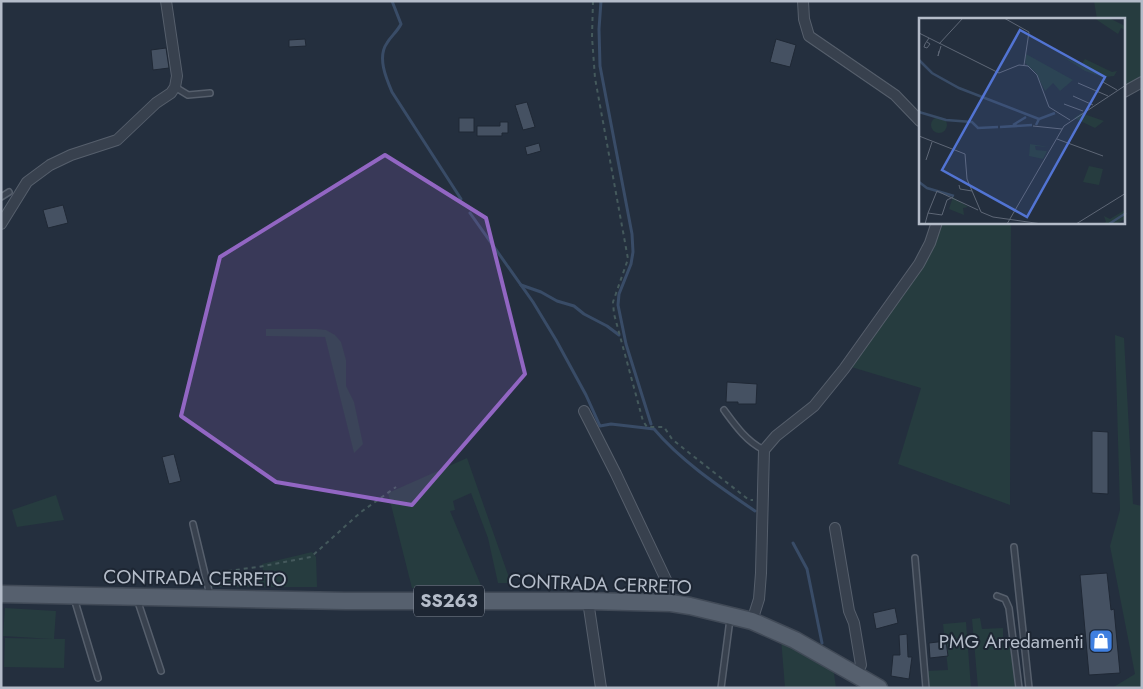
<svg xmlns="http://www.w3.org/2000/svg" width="1143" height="689" font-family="Jost,sans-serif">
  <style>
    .green { fill: #263c3f }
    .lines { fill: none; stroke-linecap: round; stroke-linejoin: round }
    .stream { stroke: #394c67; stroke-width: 3 }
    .building { fill: #455162; stroke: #1f2835 }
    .service-casing { stroke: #565f6c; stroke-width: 8 }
    .minor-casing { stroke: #565f6c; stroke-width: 12 }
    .primary-casing { stroke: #414a57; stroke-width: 19 }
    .path { stroke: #44595c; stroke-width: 2; stroke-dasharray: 4 4; stroke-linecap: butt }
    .service { stroke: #38414e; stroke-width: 5 }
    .minor { stroke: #38414e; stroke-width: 10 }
    .primary { stroke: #56606e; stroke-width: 16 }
    .marked { fill: #9266c3; fill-opacity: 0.2; stroke: #9266c3; stroke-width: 4; stroke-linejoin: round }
    .labels { text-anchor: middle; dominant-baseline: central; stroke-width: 4; stroke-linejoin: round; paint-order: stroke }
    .shield { fill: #1d2633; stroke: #878f9c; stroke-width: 1 }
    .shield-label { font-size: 18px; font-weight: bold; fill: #b4bcc9 }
    .street-label { font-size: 19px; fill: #b4bcc9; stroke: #1d2633 }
    .poi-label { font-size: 19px; fill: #b4bcc9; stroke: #1d2633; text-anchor: end }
    .inset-river { fill: none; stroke: #394c67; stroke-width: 2.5 }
    .inset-road { fill: none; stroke: #5e6776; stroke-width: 1 }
    .view { fill: #5274d3; fill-opacity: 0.15; stroke: #5274d3; stroke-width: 2.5 }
    .inset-edge { fill: none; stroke: #b4bcc9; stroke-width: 2.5 }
  </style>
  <rect width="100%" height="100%" fill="#242f3e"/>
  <!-- green -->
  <g class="green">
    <path d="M1094,1h48v76l-18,9v-67h-27z"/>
    <path d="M939,223h72l-1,282 -112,-41 23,-76 -73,-22 13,-17z"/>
    <path d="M266,329h51l9,1 9,5 6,7 5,18v26l8,16 9,42 -9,9 -29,-116 -59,-1z"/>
    <path d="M1115,335l9,3 9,166 9,2v182h-30l23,-14 -25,-128 10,-36z"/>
    <path d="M467,458l44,125h-13l-10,-45 -17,-45 -18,8 2,9 -5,1 32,77h-70l-24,-95z"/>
    <path d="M56,495l8,25 -47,7 -5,-17z"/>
    <path d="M312,552l4,5 1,30h-108v-5l28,-4 2,6 25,-7 -2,-13z"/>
    <path d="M5,608l51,3 -2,28h11l-1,29 -60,-1 1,-29 48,1 -50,-3z"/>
    <path d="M980,618l2,11 21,-1v19h7l5,41h-37l-6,-69z"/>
    <path d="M966,622l5,66h-44l-1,-17 22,-1 -5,-46z"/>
    <path d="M781,638l52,28 3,22h-51z"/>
  </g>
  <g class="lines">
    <!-- stream -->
    <g class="stream">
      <path d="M392,1l9,23c-4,8 -10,12 -14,19 -10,14 -1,35 5,49l69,107"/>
      <path d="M601,1l-2,28 1,37 32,168 1,18 -2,12 -12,30 -1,11 8,39 25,80"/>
      <path d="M470,213l63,89 23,38 30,55 14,31 11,-2 43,5c28,33 66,58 101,82"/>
      <path d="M521,285l20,7 16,9 17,5 10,8 23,12 12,9"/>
      <path d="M793,543l14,26 15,74"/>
    </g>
  </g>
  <!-- building -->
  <g class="building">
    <path d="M305,39l1,7 -17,1v-7z"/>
    <path d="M776,39l20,6 -6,22 -20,-5z"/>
    <path d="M166,48l3,20 -16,2 -2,-20z"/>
    <path d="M527,102l8,25 -12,3 -8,-25z"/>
    <rect x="459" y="118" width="15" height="14"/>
    <path d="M500,122h8v11h-6v3h-25v-10h23z"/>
    <path d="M539,143l2,8 -14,4 -2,-8z"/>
    <path d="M63,205l5,18 -20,5 -5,-18z"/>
    <path d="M727,382l30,2 -1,20h-18v-2h-12z"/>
    <path d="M1092,431l16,1v62l-16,-1z"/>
    <path d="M174,454l7,27 -12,3 -7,-27z"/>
    <path d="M1107,573l4,37 3,-1 6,64 -31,2 -9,-100z"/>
    <path d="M895,608l3,15 -22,6 -3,-16z"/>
    <path d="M907,634l1,23h4l-3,22 -18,-3 2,-21h7l-1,-20z"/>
    <path d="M946,641l2,15 -18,2 -1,-15z"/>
  </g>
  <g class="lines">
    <!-- service casing -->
    <g class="service-casing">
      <g id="service">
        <path d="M175,87l13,8 22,-2"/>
        <path d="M1,197l8,-5"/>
        <path d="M724,410c11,15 22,31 40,40"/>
        <path d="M193,524l17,71"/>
        <path d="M1014,547l15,141"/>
        <path d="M915,558l11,130"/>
        <path d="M997,596l8,3 4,9 10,80"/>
        <path d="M74,598l24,80"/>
        <path d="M137,599l24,72"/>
        <path d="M721,688l9,-69"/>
      </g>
    </g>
    <!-- minor casing -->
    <g class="minor-casing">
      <g id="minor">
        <path d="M803,1l1,18 5,17 86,59 25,26"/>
        <path d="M1124,92l18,-10"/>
        <path d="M1,224l26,-42 23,-17 21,-10 46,-15 39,-37 15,-10 4,-6 2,-11 -11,-75"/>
        <path d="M584,411l32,63 52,110 3,19"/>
        <path d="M835,528l14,83 5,12 7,42 -5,10"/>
        <path d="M588,601l13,87"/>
        <path d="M752,621l7,-22 2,-26 3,-123 12,-14 38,-30 30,-37 75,-105 11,-21 7,-21"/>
      </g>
    </g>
    <!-- primary casing -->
    <g class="primary-casing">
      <path id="primary" d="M1,594l344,7h243l83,2 19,3 62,15 43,19 84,48"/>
    </g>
    <!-- path -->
    <g class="path">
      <path d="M593,1l-1,36 3,41 33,181 -15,43 1,12 29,107 4,6h17l8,12 11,9 66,52h4"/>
      <path d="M212,573l46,-6 53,-10 50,-45 35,-25"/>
    </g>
    <!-- service -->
    <use href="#service" class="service"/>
    <!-- minor -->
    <use href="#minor" class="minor"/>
    <!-- primary -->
    <use href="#primary" class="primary"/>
  </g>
  <!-- marked area -->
  <path class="marked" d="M385,155l101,63 39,156 -113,131 -136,-23 -95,-66 39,-159z"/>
  <!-- icons -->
  <defs>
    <g id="shop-square" transform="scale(1.25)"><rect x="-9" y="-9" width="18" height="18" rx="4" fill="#3f7fe0" stroke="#1d2633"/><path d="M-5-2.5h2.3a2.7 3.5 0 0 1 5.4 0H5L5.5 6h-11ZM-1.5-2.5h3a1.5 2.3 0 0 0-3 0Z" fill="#fff"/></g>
  </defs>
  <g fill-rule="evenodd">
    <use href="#shop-square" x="1101" y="641"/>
  </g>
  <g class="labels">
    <!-- shield labels -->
    <rect class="shield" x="414" y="585.5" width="70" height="31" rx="4"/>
    <g class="shield-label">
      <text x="449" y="601">SS263</text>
    </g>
    <!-- street labels -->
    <g class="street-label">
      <text transform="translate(195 578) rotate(1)">CONTRADA CERRETO</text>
      <text transform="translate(600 584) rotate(2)">CONTRADA CERRETO</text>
    </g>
    <!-- poi labels -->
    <g class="poi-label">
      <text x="1084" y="641">PMG Arredamenti</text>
    </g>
  </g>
  <!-- overview -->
  <g transform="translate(919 18)">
    <rect width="206" height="206" fill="#242f3e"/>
    <path d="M175,0h15l16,8v4l-4,-2 -3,6zM107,36l47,26 -13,11 -7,-8 -8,8 -9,-18 -11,-10zM141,37l21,10 4,-6 27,13 5,-1 -3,5 -9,1 2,6 -5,-6 -17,-6zM162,95l23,8 -9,7 -21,-10zM12 107a8 8 0 1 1 16 0a8 8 0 1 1-16 0ZM111,126l19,3 -14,-1 1,4 11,1 -4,8 -14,-3zM170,148l14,3 -4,16 -16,-3zM34,179l15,10 -5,1 1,7 -15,-6zM206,192v9l-9,5h-14l4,-2 -2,-6 6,3z" fill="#263c3f"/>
    <path class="inset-river" d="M0,42l13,13 27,15 80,31M0,94l27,8 26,2 6,6 20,-1M94,107l13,-8M117,107l3,-6 16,-6M81,109l32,-2M0,164l8,6 27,8M190,206l17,-11"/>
    <path class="inset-road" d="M85,0l25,14 -5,33M0,15l80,40 20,-8 9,1 9,9 12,32 21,13M8,24l3,2 -3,4 -3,-1 1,-3 4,-6M20,26l24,-26M20,33l-1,5 3,-10M184,64l14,8M159,65l30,13M154,78l20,9M145,86l19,7M114,108l29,3M0,118l46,18 2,25 14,33 12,5 49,7M138,121l46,17M7,142l6,-18M40,167l1,4 12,2M9,195l9,-22 41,19M6,206l3,-11 14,2 5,-15 6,-3M88,206l57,-98 62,-41M157,206l50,-31"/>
    <path class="view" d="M101,12l85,47 -78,140 -85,-47z"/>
    <rect width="206" height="206" class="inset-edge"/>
  </g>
  <!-- border -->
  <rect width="1143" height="689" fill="none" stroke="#b4bcc9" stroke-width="5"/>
</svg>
